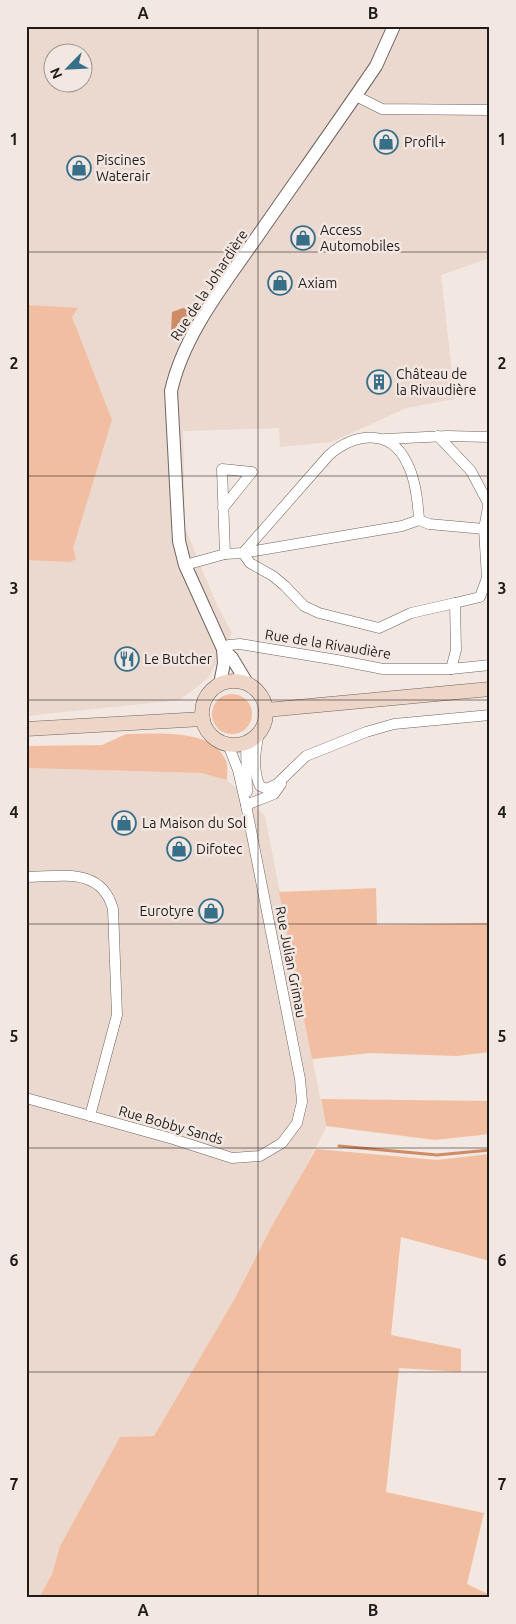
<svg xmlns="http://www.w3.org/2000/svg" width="516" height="1624" font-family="Ubuntu,sans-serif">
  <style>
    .built { fill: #ebd8cf; fill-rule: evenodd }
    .green { fill: #f2bea1 }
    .water { fill: #cf8b65 }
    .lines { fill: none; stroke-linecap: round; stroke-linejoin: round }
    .stream { stroke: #cf8b65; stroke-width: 3 }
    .minor-casing { stroke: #6e6560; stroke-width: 11 }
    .tertiary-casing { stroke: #6e6560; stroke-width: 14 }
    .secondary-casing { stroke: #6e6560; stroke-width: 15 }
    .minor { stroke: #fff; stroke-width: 10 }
    .tertiary { stroke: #fff; stroke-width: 12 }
    .secondary { stroke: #edd5c7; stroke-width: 14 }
    .grid { fill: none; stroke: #201c1a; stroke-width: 1; stroke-opacity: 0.55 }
    .labels { text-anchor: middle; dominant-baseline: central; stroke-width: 5; stroke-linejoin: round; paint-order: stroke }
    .poi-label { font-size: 14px; fill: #201c1a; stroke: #f2e7e1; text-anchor: start }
    .street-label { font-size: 14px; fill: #201c1a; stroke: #f2e7e1 }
    .neatline { fill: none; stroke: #201c1a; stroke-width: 2 }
    .grid-label { font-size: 16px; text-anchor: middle; font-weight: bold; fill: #201c1a }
  </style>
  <rect width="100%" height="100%" fill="#f2e7e1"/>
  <!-- built -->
  <g class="built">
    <path d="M26,26h464v232l-49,17 14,124 -49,9 -74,34 -52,5 -1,-19 -96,3 2,97 31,75 16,30 -24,45 -28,22 -154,16zM52,52h30v30h-30z"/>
    <path d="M26,768l175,5 26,7 38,36 61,312 -91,170 -81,138 -34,1 -60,109 -8,28 -13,24h-13z"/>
  </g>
  <!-- green -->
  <g class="green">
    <path d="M26,305l52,3 -6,9 40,103 -39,128 3,11 -6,3 -44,-2z"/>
    <circle cx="232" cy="714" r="20"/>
    <path d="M126,734c28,0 87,-7 100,27 2,5 1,13 1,19l-26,-7 -175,-5v-22l76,-1z"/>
    <path d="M376,888l1,37 113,-2v129l-34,4 -85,-3 -59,6 -33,-167z"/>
    <path d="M321,1099l169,2v33l-55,6 -109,-14z"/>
    <path d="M316,1149l121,11 53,-6v107l-89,-24 -10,98 70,14v23l-62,-4 -13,124 98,21 -17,71 23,11v3h-451l13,-24 8,-28 60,-109 34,-1 81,-138 37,-72z"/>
  </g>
  <!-- water -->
  <path class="water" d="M183,308l4,1 2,5 -16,22 -2,-3 1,-21z"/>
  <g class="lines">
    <!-- stream -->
    <path class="stream" d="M339,1146l98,9 53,-5"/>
    <!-- minor casing -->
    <g class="minor-casing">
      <g id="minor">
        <path d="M356,96l26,13 108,1"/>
        <path d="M438,436l33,35 17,32"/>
        <path d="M385,439l62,-3 43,1"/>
        <path d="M419,520c-1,-18 -3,-40 -12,-57 -17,-36 -53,-29 -78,-8l-86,98 7,10 23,13 12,10 19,20 15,7 60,15 32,-15 44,-10"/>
        <path d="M225,554l18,-1 159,-27 17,-6 10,4 55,5"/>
        <path d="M185,565l40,-11 -3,-85 30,3 -29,36"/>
        <path d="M223,649l6,-4 11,-1 97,16 46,9h68l39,-4"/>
        <path d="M451,669l5,-19 -1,-47 25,-6 7,-19 -3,-49 6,-33"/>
        <path d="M259,733c-4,17 -7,37 1,53l7,3 10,-5 29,-28 60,-24 28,-8 96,-9"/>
        <path d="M246,742l1,50"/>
        <path d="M246,805l28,-11 7,-10"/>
        <path d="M26,877c35,0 75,-11 87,32l4,106 -27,101"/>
        <path d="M26,1098l147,41 59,19 28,-2 22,-13 15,-20 5,-21 -2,-23 -54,-274 -8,-35 -10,-26"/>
      </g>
    </g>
    <!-- tertiary casing -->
    <g class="tertiary-casing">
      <g id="tertiary">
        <path d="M223,649l9,9 15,25"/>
        <path d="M220,684l4,-21 -1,-14 -38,-84 -6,-24 -8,-150c13,-58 55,-109 88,-157 39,-56 79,-112 117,-168l18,-40"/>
      </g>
    </g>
    <!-- secondary casing -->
    <g class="secondary-casing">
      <g id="secondary">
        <circle cx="234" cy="713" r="32"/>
        <path d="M266,710l224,-21"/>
        <path d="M26,729l177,-10"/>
      </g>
    </g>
    <!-- minor -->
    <use href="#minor" class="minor"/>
    <!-- tertiary -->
    <use href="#tertiary" class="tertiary"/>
    <!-- secondary -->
    <use href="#secondary" class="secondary"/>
  </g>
  <!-- grid -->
  <path class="grid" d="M258,26v1572M26,252h464M26,476h464M26,700h464M26,924h464M26,1148h464M26,1372h464"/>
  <!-- icons -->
  <defs>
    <g id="shop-ring" transform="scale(1.25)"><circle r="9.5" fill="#f2e7e1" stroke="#376f89" stroke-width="1.5"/><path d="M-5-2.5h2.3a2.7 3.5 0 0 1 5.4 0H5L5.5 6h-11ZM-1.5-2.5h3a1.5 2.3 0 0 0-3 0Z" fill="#376f89"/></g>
    <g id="building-ring" transform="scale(1.25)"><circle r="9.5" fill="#f2e7e1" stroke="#376f89" stroke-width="1.5"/><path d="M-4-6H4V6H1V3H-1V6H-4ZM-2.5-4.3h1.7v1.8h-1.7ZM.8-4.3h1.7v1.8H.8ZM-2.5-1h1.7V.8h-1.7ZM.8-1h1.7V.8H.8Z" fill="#376f89"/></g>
    <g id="restaurant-ring" transform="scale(1.25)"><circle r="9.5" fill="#f2e7e1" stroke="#376f89" stroke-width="1.5"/><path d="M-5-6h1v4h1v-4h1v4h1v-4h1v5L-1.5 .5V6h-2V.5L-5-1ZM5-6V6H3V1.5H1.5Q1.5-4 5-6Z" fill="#376f89"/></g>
  </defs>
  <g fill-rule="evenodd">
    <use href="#shop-ring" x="386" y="142"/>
    <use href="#shop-ring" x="79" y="168"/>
    <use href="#shop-ring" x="303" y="238"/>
    <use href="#shop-ring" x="280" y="283"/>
    <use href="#building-ring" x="379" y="382"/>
    <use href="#restaurant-ring" x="127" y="659"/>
    <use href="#shop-ring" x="124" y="823"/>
    <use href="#shop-ring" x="179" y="849"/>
    <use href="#shop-ring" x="211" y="911"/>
  </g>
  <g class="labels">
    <!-- poi labels -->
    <g class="poi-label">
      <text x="404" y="142">Profil+</text>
      <text x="96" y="160">Piscines<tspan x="96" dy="16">Waterair</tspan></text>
      <text x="320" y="230">Access<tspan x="320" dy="16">Automobiles</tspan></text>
      <text x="298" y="283">Axiam</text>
      <text x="396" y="374">Château de<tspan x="396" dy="16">la Rivaudière</tspan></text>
      <text x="144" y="659">Le Butcher</text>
      <text x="142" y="823">La Maison du Sol</text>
      <text x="196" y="849">Difotec</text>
      <text x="194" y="911" text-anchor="end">Eurotyre</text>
    </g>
    <!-- street labels -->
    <g class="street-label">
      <text transform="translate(209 285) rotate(-57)">Rue de la Johardière</text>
      <text transform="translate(328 644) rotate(9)">Rue de la Rivaudière</text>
      <text transform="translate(291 962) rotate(79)">Rue Julian Grimau</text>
      <text transform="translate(171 1125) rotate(16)">Rue Bobby Sands</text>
    </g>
  </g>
  <!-- border -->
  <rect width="516" height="1624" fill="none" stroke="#f2e7e1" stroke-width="55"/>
  <!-- north arrow -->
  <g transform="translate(68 68) rotate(246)"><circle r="24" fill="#f2e7e1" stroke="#9e9691"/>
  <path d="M0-4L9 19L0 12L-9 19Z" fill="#376f89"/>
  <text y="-8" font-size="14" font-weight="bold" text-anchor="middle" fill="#201c1a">N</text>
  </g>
  <rect x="28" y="28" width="460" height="1568" class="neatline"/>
  <g class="grid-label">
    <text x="143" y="19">A</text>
    <text x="373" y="19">B</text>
    <text x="14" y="145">1</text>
    <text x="502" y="145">1</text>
    <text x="14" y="369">2</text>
    <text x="502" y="369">2</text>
    <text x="14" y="594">3</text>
    <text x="502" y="594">3</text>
    <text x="14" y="818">4</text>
    <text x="502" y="818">4</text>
    <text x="14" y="1042">5</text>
    <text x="502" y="1042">5</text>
    <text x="14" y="1266">6</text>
    <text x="502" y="1266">6</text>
    <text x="14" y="1490">7</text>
    <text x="502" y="1490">7</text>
    <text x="143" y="1616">A</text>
    <text x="373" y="1616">B</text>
  </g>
</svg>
